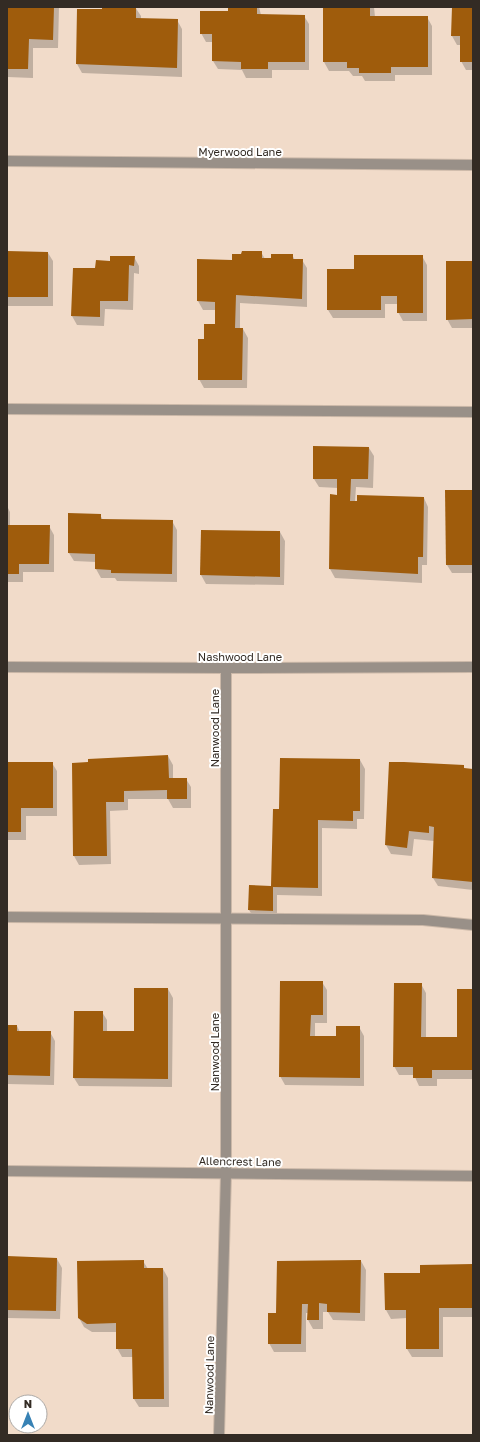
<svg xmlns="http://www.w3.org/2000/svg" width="480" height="1442" font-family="'Golos Text',sans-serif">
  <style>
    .shadow { fill: #0003 }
    .building { fill: #9f5c0c }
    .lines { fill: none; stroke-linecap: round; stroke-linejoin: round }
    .minor-casing { stroke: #cbb8a8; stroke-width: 12 }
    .minor { stroke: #999088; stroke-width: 10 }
    .labels { text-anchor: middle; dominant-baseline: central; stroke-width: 4; stroke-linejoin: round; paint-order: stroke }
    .street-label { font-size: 11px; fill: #332b24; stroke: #fff }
  </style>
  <rect width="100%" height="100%" fill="#f1dbc9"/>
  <!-- shadow -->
  <g class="shadow">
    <path d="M7,7h52l-1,41h-25v30l-26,-1z"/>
    <path d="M103,7h32l6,9v3l36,1 5,9v48l-100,-4 -5,-9 1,-54h25z"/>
    <path d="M229,7h30l2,8 43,1 5,8v46h-37v8h-26l-4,-8 -24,-1 -5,-8v-19h-7l-5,-9 28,-21z"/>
    <path d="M324,7h50l1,10h52l5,9v49h-37v6h-30l-3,-5h-9l-4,-5h-20l-5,-9z"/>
    <path d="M453,7h20v63h-7l-5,-9v-16h-4l-5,-9z"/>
    <path d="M7,252l41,1 5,8v45h-46z"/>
    <path d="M261,252l4,7 27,-4 3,5h7l5,8v39l-67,-4v26h3l5,9 -1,50h-43l-5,-9 6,-39 11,-15v-15h-13l-5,-9v-41l35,1z"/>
    <path d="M422,256l5,9v56h-24l-5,-9v-8h-13v14h-52l-5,-8 26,-40z"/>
    <path d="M134,257l5,9v8l-5,-1 -1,37 -28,-1 -1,17 -27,-1 -5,-9 2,-47h22l15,-7z"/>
    <path d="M473,262v66h-21l-5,-9z"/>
    <path d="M369,448l5,8 -1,32 -17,-1 -1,15 69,-4 4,9 -1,58h-5v18l-87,-5 -5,-9 1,-74 7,1v-8l-19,-1 -5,-8z"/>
    <path d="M473,491v82h-21l-5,-8z"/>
    <path d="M7,506l3,6v14h39l5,9v37h-31v10h-16z"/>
    <path d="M100,515l3,5 69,1 5,9v52l-60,-1 -2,-3h-14l-5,-9v-7l-22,-1 -5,-8z"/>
    <path d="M280,532l5,9 -1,44 -78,-1 -5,-9z"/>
    <path d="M168,756l5,9v14h13l5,8v21h-18l-5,-9h-40v11l-18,1 1,53 -32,1 -5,-9 -1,-92z"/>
    <path d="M360,760l5,9 -1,50h-7v10l-35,-1v68l-45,-1v24l-23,-1 -5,-8 23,-23 8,-77z"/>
    <path d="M7,763h45l5,8v45h-31v24h-19z"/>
    <path d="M390,763l73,3 2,3 8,1v120l-35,-4 -5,-8 1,-37 -20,-2 -2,17 -21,-2 -5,-9z"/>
    <path d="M322,982l5,8v33h-12v14h22l22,-10 5,9v50l-79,-1 -5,-9z"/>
    <path d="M421,984l5,9v45h32l15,-48v89h-36v7h-18l-5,-11h-15l-5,-9z"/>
    <path d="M168,989l5,9 -1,89 -93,-1 -5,-8 28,-66 5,8v12h28z"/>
    <path d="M7,1026h10l3,6h30l5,9 -1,44 -47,-1z"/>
    <path d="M7,1257l50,2 5,9 -2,51 -53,-1z"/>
    <path d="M143,1261l5,8h15l5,9 1,129h-30l-5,-8v-42h-12l-5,-9v-16h-25l-8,-5 -5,-9z"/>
    <path d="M361,1261l5,9 -1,51 -32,-1 -5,-8h-5v17h-10l-5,-9v-7h-2v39h-32l-5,-9 8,-29z"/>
    <path d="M473,1265v52h-30v40h-31l-5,-8v-31l-16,1 -5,-9z"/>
  </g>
  <!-- building -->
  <g class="building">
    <path d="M7,7h47l-1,33 -24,-1 -1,30h-21z"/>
    <path d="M102,7h34v11l42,1 -1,49 -101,-4 1,-55h25z"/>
    <path d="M228,7h29v7l48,1v47h-37v7h-27v-7l-29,-1v-27h-12v-23h28z"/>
    <path d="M323,7h47v9h58v51h-37v6h-32v-5h-12v-6h-24z"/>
    <path d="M452,7h21v55h-13v-26h-9z"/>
    <path d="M7,251l41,1v45h-41z"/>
    <path d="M242,251h20v7h9v-4h22v5h10l-1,40 -66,-4 -1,33h8l-1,52h-44v-41h6v-15h11v-22l-18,-1v-42l35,1v-6h9z"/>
    <path d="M354,255h69v58h-26v-17h-16v14h-54v-41h27z"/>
    <path d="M110,256h25l-1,10 -5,-1 -1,36h-28v16l-29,-1 2,-48h22l1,-8 14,1z"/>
    <path d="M446,261h27v58l-27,1z"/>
    <path d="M313,446l56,1 -1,32h-17l-1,22h7v-6l67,2 -1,60h-5v17l-89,-5 1,-75 7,1v-16h-24z"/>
    <path d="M445,490h28v75h-27z"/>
    <path d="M68,513l33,1v5l72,1 -1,54 -61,-1v-3l-16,-1v-15l-27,-1z"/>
    <path d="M7,525h43l-1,39h-30v10h-12z"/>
    <path d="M201,530l79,1v46l-80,-2z"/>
    <path d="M168,755l1,23h18v21h-20v-9l-43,1v11h-18l1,54h-34l-1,-93 16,-1v-3z"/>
    <path d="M280,758l80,1v52h-7v10l-35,-1v68l-45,-1v24l-25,-1 1,-25 22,1 2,-77h6z"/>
    <path d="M7,762h46v46h-32v24h-14z"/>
    <path d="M389,762h15l60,3v3l9,1v113l-41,-4 2,-51 -5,-1v7l-20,-2 -2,17 -22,-3z"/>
    <path d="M280,981h43v34h-12l-1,21h26v-10h24v52l-81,-1z"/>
    <path d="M394,983h28l-1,54h36v-48h16v81h-41v8h-19v-11h-20z"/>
    <path d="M134,988h34v91l-95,-1 1,-67h29v20h31z"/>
    <path d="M7,1025h10v6h34l-1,45 -43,-1z"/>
    <path d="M7,1256l50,2 -1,53 -49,-1z"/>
    <path d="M144,1260v8h19l1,131h-31l-1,-50h-16v-26l-29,1 -9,-6 -1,-57z"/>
    <path d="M361,1260l-1,53 -33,-1v-8l-8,-1v17h-12l1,-16h-6l-1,40h-33v-31h8l1,-52z"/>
    <path d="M473,1264v44h-34v41h-33v-39h-21l-1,-37h36v-8z"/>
  </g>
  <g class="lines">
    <!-- minor casing -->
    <g class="minor-casing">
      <g id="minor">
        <path d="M7,161l466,4"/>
        <path d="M7,409l466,3"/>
        <path d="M7,667l219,1 247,-1"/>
        <path d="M7,917l416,3 50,5"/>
        <path d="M7,1171l466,5"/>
        <path d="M219,1435l7,-262v-505"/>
      </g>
    </g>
    <!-- minor -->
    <use href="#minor" class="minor"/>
  </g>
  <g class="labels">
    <!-- street labels -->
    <g class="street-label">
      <text x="240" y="151">Myerwood Lane</text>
      <text x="240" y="656">Nashwood Lane</text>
      <text transform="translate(214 728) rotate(-90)">Nanwood Lane</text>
      <text transform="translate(214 1052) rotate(-90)">Nanwood Lane</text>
      <text transform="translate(240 1161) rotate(1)">Allencrest Lane</text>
      <text transform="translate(209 1375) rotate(-89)">Nanwood Lane</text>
    </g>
  </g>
  <!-- border -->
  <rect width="480" height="1442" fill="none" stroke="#332b24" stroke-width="16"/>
  <!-- north arrow -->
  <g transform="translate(28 1414)"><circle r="19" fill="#ffffff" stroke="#adaaa7"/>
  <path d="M0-3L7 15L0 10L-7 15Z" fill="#3782b5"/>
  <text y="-6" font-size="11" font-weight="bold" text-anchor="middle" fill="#332b24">N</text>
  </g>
</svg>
